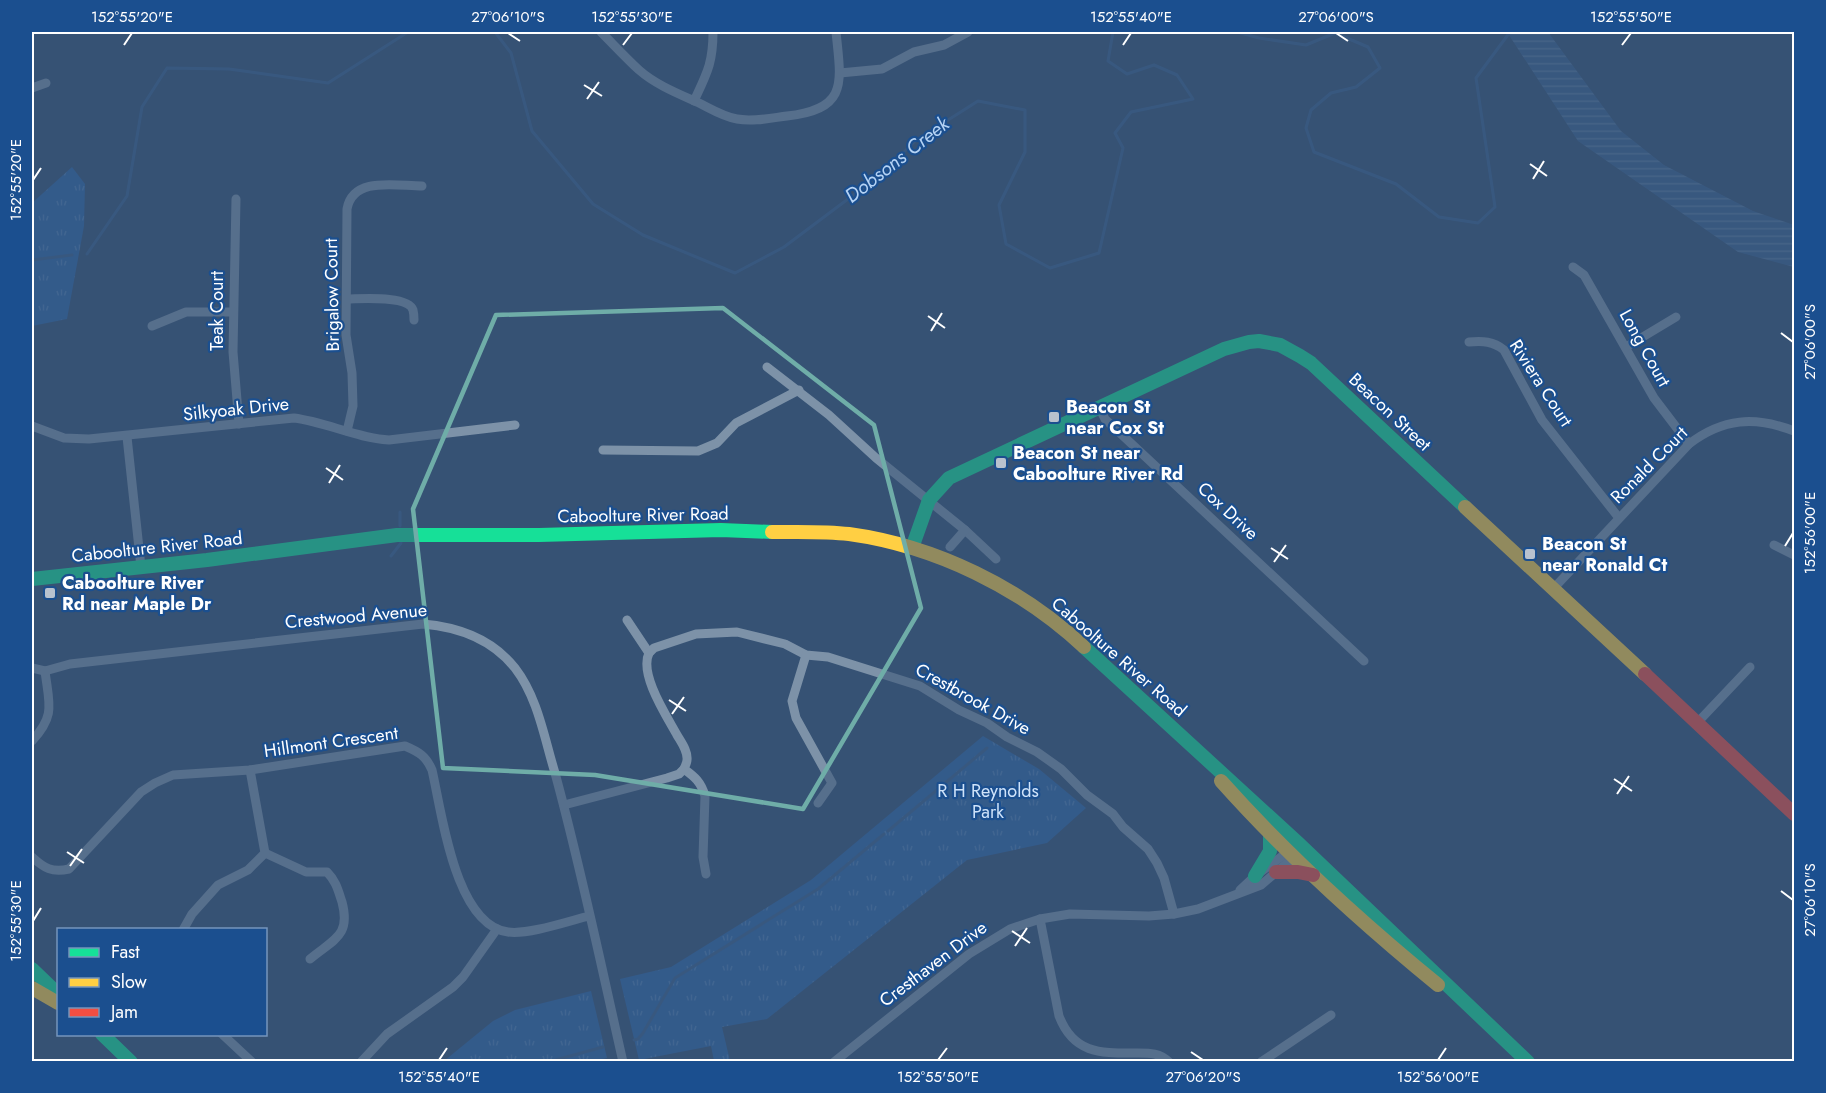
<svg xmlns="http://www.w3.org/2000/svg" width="1826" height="1093" font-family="Jost,sans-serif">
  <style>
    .park { fill: url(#park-tufts) }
    .water { fill: url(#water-rules) }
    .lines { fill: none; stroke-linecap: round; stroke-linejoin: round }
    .stream { stroke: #3b618d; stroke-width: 3 }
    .street { stroke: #7d92a8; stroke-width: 9 }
    .fast { stroke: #16e098; stroke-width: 14 }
    .slow { stroke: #ffcf43; stroke-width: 14 }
    .jam { stroke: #f24e42; stroke-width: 14 }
    .marked { fill: none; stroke: #6fada8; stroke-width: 4.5; stroke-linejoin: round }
    .ticks { fill: none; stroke: #fff; stroke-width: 2 }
    .poi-dot { fill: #b9c2ce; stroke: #1b4f8f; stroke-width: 2 }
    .labels { text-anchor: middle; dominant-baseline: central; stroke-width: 4.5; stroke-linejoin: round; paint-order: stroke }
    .street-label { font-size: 18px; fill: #fff; stroke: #1b4f8f }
    .poi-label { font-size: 18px; font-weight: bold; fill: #fff; stroke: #1b4f8f; text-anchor: start }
    .park-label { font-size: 18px; fill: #cfe3fa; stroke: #1b4f8f }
    .water-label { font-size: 20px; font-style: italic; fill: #b5d3f5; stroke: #1b4f8f }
    .neatline { fill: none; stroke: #fff; stroke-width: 2 }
    .ticks-label { font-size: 15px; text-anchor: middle; fill: #fff }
  </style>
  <defs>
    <pattern id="park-tufts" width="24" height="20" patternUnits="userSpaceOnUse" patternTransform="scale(1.5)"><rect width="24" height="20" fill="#2f66a5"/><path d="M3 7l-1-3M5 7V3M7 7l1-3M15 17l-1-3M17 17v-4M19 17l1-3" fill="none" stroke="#4e7db2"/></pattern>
    <pattern id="water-rules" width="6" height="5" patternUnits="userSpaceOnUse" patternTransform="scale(1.5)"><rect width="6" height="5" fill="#3b618d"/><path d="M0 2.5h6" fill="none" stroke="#58799e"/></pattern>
  </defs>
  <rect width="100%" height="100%" fill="#365274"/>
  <!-- park -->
  <g class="park">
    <path d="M72,167l13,17 -1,42 -17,93 -35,7v-123z"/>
    <path d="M983,736l56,33 47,39 -39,35 -80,17 -200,159 -45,8 8,34h-16l-3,-15 -72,14 -19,-81 51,-12 140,-87z"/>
    <path d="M591,991l16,67 -19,4 -144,-1 49,-40 22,-11z"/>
  </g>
  <!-- water -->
  <path class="water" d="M1507,32h41l73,99 43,34 89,46 41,14v42l-56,-15 -160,-111z"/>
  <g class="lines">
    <!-- stream -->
    <g class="stream">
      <path d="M495,32l16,21 21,78 61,73 50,31 92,38 49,-26 100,-75 31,-31 63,-40 47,9v42l-26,53 7,39 44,24 49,-15 24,-105 -8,-15 16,-21 62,-13 -16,-24 -23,-10 -27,9 -19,-13 5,-29"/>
      <path d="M1237,32l22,6 47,7 29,-12 33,14 12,21 -24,19 -25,6 -20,17 -5,18 8,24 82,32 43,33 39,6 17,-16 -19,-129 34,-46"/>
      <path d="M87,254l40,-58 15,-89 25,-39 62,1 99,14 80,-51"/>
      <path d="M32,260l40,-5"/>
      <path d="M400,512v14"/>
      <path d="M391,556l10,-13"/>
      <path d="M888,831l99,-83"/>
      <path d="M634,1040l4,-1 5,-6 32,-55 143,-89 66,-55"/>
      <path d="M548,1062l55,-15"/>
    </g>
    <!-- street -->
    <g class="street">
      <path d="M601,32c12,12 25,26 38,38 17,15 40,24 60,33 12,6 25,14 38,16 16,3 34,-1 50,-3 62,-7 54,-34 49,-84"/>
      <path d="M840,73l42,-4 32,-17 30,-7 24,-13"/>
      <path d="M32,88l14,-5"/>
      <path d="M694,101c13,-28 19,-38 19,-69"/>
      <path d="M236,199l-3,153 6,72"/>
      <path d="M1573,267l11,8 70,123 35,46"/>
      <path d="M347,299c14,0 61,-4 66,11 1,4 1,7 1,10"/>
      <path d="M152,326l34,-14h47"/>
      <path d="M1469,342c14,-1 24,-1 35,8l38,70 77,98"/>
      <path d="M1626,347l50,-30"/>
      <path d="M767,367l62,48 47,43 89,72 31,29"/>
      <path d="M1099,407l6,12 259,242"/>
      <path d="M32,426l32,12 25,1 205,-21c32,4 62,20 95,22l126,-15"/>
      <path d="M347,431l6,-25 -1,-33 -6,-38 1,-126c6,-33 49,-23 75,-23"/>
      <path d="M127,437l14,130"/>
      <path d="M603,450l95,1 19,-8 19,-20 63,-33"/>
      <path d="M1774,545l20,10"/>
      <path d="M950,547l15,-17"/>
      <path d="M1553,589l136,-145c34,-26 66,-28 105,-13"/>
      <path d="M627,620l22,33c-10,21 17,62 28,82 4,7 11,16 10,25 0,3 -2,6 -3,9 11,8 17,13 21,27l-2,61 3,17"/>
      <path d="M649,653l5,-5 42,-14 41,-2 48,12 21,11 22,2 92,29 39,24 28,13 20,14 30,15 24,17 26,26 26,19 10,13 25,22 9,14 7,15 10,36"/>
      <path d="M806,655l-14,46 4,17 36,65 -14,20"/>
      <path d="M32,668l13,3 25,-7 353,-40c35,3 69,15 92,44 23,30 29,69 40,105 26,95 46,192 68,289"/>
      <path d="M1697,723l53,-56"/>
      <path d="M32,741c24,-26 17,-37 13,-70"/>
      <path d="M564,805l103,-27 12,-4 5,-5"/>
      <path d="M265,853l41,19h21c9,9 11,18 15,30 9,34 -8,37 -32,57"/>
      <path d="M32,857c12,11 20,16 37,12l72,-77 14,-9 18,-8 77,-5 155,-24c14,6 21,10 27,24 10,43 23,155 76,162 20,3 61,-11 81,-16"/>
      <path d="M1240,890l15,-14 37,-27"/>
      <path d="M1040,919l19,97c15,39 43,37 79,37 12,0 22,0 31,9"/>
      <path d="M183,930l9,-16 26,-29 30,-15 17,-17 -15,-83"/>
      <path d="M222,1034l30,28"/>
      <path d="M361,1062l26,-28 66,-47 10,-10 34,-48"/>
      <path d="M834,1062l135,-108 41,-25 30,-10 30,-5 79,2 25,-2 24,-5 63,-24 38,-32"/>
      <path d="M1261,1062l70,-47"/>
    </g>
    <!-- fast -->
    <g class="fast">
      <path d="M912,548l17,-48 20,-22 275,-129 25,-7 10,-1 21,4 20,11 11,7 154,144"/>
      <path d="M32,579l175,-19 190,-25h142l182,-5 51,2"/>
      <path d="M1084,647l214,196 230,219"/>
      <path d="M1255,876l15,-25v-17"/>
      <path d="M32,969l26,25"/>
      <path d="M102,1034l29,28"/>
    </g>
    <!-- slow -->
    <g class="slow">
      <path d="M1465,507l180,167"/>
      <path d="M772,532c25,0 52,-1 77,2 87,12 172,54 235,113"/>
      <path d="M1221,781c66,74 140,141 217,204"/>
      <path d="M32,988l26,15"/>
    </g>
    <!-- jam -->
    <g class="jam">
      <path d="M1645,674l149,140"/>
      <path d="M1276,872h22l15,3"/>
    </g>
  </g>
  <!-- marked area -->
  <path d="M0 0H1826V1093H0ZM723,308l151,117 47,183 -118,201 -208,-34 -152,-7 -30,-259 83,-194z" fill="#365274" fill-opacity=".55" fill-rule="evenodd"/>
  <path class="marked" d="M723,308l151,117 47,183 -118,201 -208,-34 -152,-7 -30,-259 83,-194z"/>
  <!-- ticks -->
  <path class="ticks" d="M508,33l12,8M1336,33l12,8M124,45l8,-12M623,45l9,-12M1123,45l8,-12M1622,45l9,-12M584,85l18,11M587,99l12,-17M1530,164l17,12M1533,179l11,-18M33,180l8,-12M928,316l17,12M931,331l11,-18M1781,333l12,9M326,468l17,12M329,483l11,-18M1785,546l8,-13M1271,548l17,11M1274,562l12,-17M669,700l17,11M672,714l12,-17M1614,779l18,12M1617,794l12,-18M67,852l17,11M70,866l12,-17M1781,891l12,9M33,921l8,-13M1012,931l18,12M1015,946l12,-18M1191,1052l12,8M439,1060l8,-12M938,1060l9,-12M1438,1060l8,-12"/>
  <!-- markers -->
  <g class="poi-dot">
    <rect x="1048" y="411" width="12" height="12" rx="3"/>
    <rect x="995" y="457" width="12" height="12" rx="3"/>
    <rect x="1524" y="548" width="12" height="12" rx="3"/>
    <rect x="44" y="587" width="12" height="12" rx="3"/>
  </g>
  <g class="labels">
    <!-- street labels -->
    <g class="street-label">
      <text transform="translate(332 295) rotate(-91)">Brigalow Court</text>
      <text transform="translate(217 311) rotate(-90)">Teak Court</text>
      <text transform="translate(1645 348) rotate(61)">Long Court</text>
      <text transform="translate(1541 383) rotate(57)">Riviera Court</text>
      <text transform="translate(236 409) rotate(-6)">Silkyoak Drive</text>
      <text transform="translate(1390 412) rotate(43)">Beacon Street</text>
      <text transform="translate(1649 465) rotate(-45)">Ronald Court</text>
      <text transform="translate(1228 511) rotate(43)">Cox Drive</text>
      <text transform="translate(643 515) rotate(-1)">Caboolture River Road</text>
      <text transform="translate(157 547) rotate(-6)">Caboolture River Road</text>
      <text transform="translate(356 616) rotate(-5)">Crestwood Avenue</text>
      <text transform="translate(1119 657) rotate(41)">Caboolture River Road</text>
      <text transform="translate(973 699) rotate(29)">Crestbrook Drive</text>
      <text transform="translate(331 742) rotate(-8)">Hillmont Crescent</text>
      <text transform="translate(933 964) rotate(-37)">Cresthaven Drive</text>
    </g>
    <!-- poi labels -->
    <g class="poi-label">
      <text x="1066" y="407">Beacon St<tspan x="1066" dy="21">near Cox St</tspan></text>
      <text x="1013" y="453">Beacon St near<tspan x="1013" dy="21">Caboolture River Rd</tspan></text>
      <text x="1542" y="544">Beacon St<tspan x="1542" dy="21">near Ronald Ct</tspan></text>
      <text x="62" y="583">Caboolture River<tspan x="62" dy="21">Rd near Maple Dr</tspan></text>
    </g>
    <!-- park labels -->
    <g class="park-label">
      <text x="988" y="791">R H Reynolds<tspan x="988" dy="21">Park</tspan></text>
    </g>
    <!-- water labels -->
    <g class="water-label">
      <text transform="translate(897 160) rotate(-38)">Dobsons Creek</text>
    </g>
  </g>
  <!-- border -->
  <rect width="1826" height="1093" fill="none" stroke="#1b4f8f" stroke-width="66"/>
  <!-- legend -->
  <rect x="57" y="928" width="210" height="108" fill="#1b4f8f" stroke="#7695bc" stroke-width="1.5"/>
  <rect x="69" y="948" width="30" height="9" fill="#16e098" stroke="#7695bc" stroke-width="1.5"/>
  <text x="111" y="958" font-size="18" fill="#ffffff">Fast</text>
  <rect x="69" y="978" width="30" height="9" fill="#ffcf43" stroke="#7695bc" stroke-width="1.5"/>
  <text x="111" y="988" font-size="18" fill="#ffffff">Slow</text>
  <rect x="69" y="1008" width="30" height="9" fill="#f24e42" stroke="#7695bc" stroke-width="1.5"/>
  <text x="111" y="1018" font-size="18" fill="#ffffff">Jam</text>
  <rect x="33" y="33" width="1760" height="1027" class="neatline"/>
  <g class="ticks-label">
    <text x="132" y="22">152°55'20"E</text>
    <text x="508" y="22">27°06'10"S</text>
    <text x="632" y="22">152°55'30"E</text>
    <text x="1131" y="22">152°55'40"E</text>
    <text x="1336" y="22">27°06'00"S</text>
    <text x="1631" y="22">152°55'50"E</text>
    <text transform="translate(16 180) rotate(-90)" y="5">152°55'20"E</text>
    <text transform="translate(1810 342) rotate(-90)" y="5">27°06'00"S</text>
    <text transform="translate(1810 533) rotate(-90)" y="5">152°56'00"E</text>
    <text transform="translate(1810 900) rotate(-90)" y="5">27°06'10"S</text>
    <text transform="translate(16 921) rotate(-90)" y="5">152°55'30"E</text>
    <text x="439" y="1082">152°55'40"E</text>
    <text x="938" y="1082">152°55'50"E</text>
    <text x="1203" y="1082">27°06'20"S</text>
    <text x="1438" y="1082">152°56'00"E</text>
  </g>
</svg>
